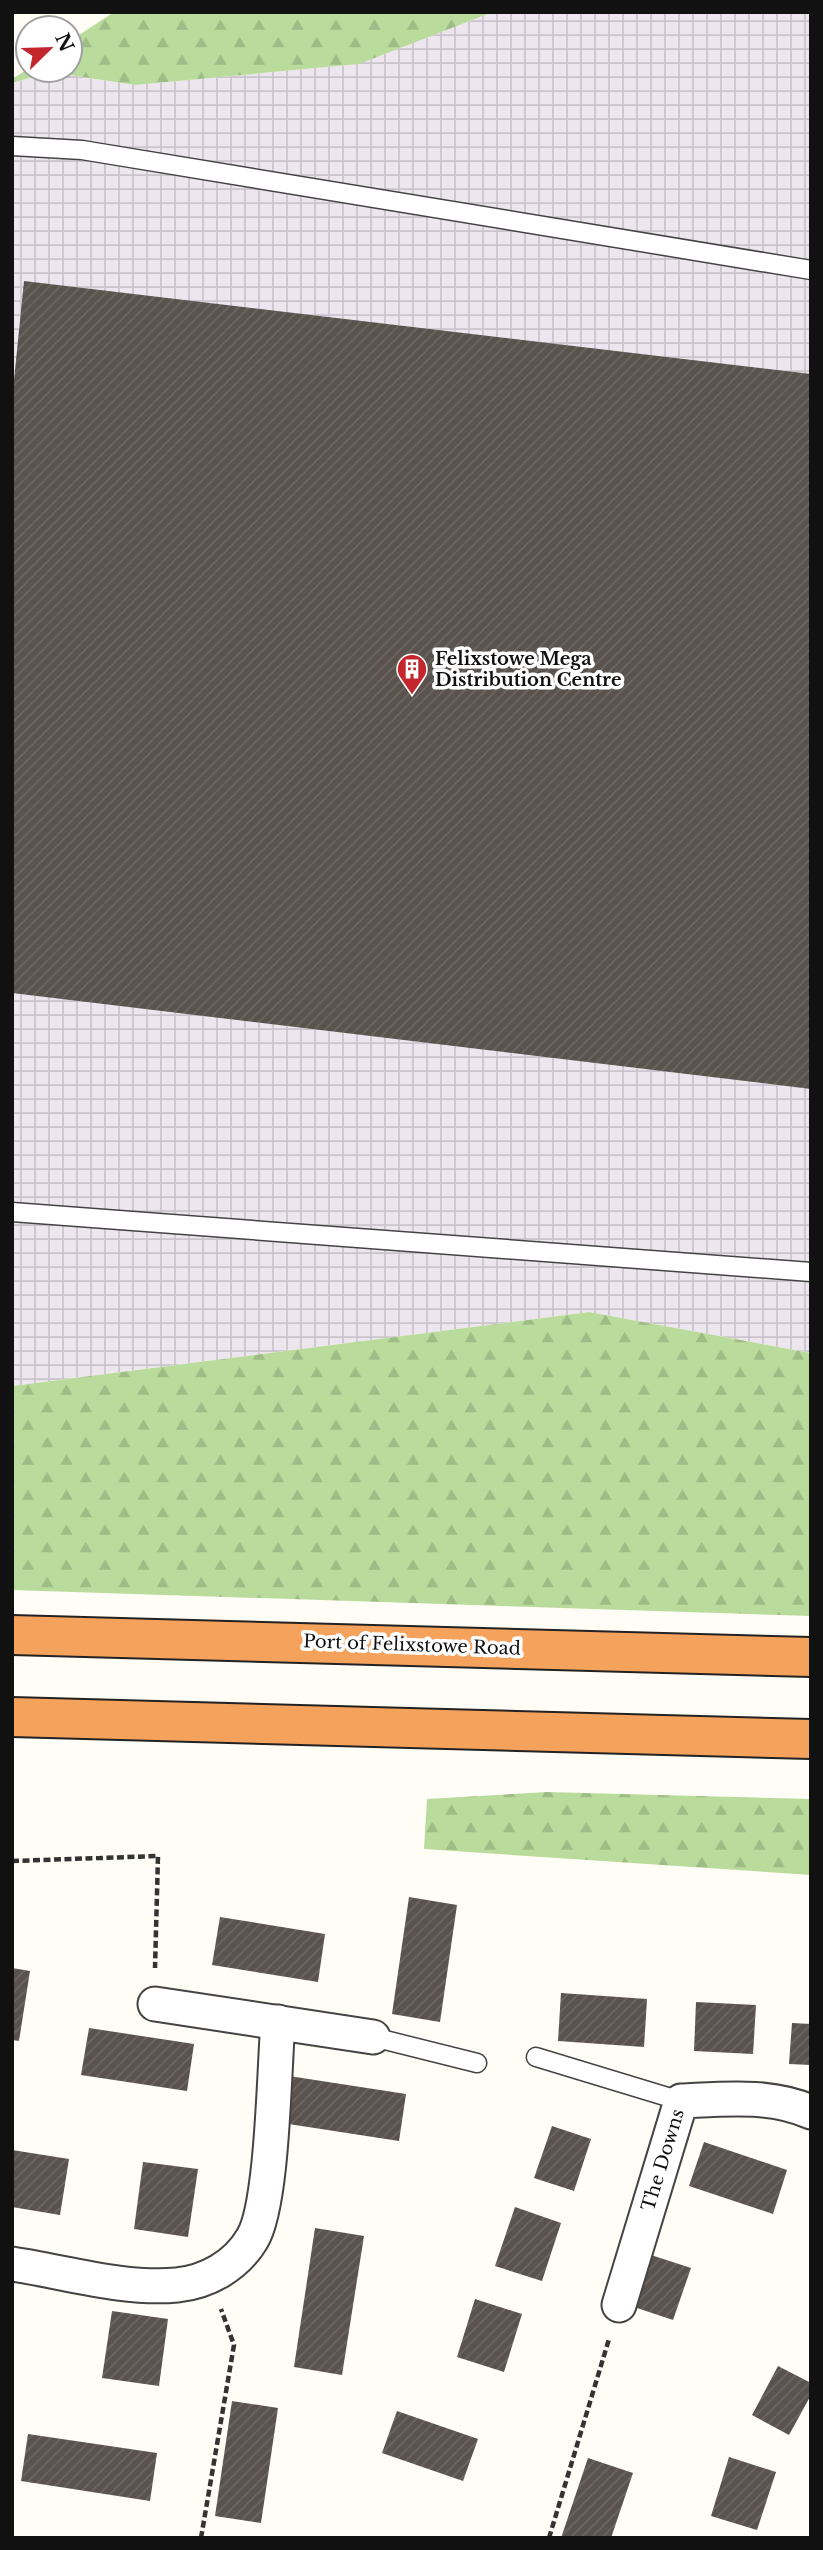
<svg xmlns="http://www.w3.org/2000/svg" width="823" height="2550" font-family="'Libre Baskerville',serif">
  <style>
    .industrial { fill: url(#industrial-grid) }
    .forest { fill: url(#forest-firs) }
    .building { fill: url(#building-hatch) }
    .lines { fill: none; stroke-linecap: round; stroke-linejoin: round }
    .lane-casing { stroke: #444; stroke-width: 21 }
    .street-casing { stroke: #444; stroke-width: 37 }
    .highway-casing { stroke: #222; stroke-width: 42 }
    .path { stroke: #333; stroke-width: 4.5; stroke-dasharray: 7 3.5; stroke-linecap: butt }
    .lane { stroke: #fff; stroke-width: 18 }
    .street { stroke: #fff; stroke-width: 33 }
    .highway { stroke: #f5a25d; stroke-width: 38 }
    .labels { text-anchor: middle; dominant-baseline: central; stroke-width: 7; stroke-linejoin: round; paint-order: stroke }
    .poi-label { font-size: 18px; font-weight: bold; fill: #111; stroke: #fff; text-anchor: start }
    .street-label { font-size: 18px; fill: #111; stroke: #fff }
  </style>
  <defs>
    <pattern id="industrial-grid" width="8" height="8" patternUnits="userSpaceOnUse" patternTransform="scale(1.75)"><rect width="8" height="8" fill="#eee6ef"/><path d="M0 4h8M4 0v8" fill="none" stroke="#cbc4cc"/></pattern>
    <pattern id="forest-firs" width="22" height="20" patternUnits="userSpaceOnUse" patternTransform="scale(1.75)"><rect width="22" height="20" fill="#b9dc9c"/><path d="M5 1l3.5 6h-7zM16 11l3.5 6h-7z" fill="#9ebc85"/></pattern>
    <pattern id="building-hatch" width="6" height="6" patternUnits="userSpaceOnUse" patternTransform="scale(1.75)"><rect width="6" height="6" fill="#5a524d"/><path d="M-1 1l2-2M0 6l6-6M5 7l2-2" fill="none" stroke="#6d6662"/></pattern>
  </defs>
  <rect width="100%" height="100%" fill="#fffdf5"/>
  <!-- industrial -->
  <path class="industrial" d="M493,12h318v1341l-222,-41 -577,74v-1303l38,-11 85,13 223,-21z"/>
  <!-- forest -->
  <g class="forest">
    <path d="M114,12h379l-134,52 -224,21 -85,-13 -38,11v-4l16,-10 42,1v-29z"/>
    <path d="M589,1312l222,41v263l-799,-26v-204z"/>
    <path d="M547,1792l264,7v76l-387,-26 3,-50z"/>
  </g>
  <!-- building -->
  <g class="building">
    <path d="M24,281l787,93v715l-799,-96v-593z"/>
    <path d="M409,1897l48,8 -17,117 -48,-8z"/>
    <path d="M220,1917l105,17 -7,48 -106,-17z"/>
    <path d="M12,1968l18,3 -11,70 -7,-1z"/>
    <path d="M561,1993l86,6 -3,48 -86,-6z"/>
    <path d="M696,2002l60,3 -3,49 -59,-3z"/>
    <path d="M792,2023l19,1v41l-22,-1z"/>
    <path d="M89,2028l105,16 -7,47 -106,-16z"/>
    <path d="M289,2076l117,18 -7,47 -117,-18z"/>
    <path d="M552,2126l39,13 -17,52 -40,-13z"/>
    <path d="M704,2142l83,28 -14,44 -84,-28z"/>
    <path d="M12,2150l57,9 -9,56 -48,-8z"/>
    <path d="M143,2162l55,7 -10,68 -54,-8z"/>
    <path d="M515,2207l46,16 -19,58 -47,-15z"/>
    <path d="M315,2228l49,8 -22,139 -48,-8z"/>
    <path d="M651,2255l40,13 -18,52 -39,-13z"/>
    <path d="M475,2299l47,15 -18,58 -47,-15z"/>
    <path d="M112,2311l56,8 -9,67 -57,-8z"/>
    <path d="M778,2366l33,17v12l-22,40 -37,-20z"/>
    <path d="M232,2401l46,7 -17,115 -46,-7z"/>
    <path d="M397,2411l81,28 -15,42 -81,-28z"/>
    <path d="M28,2434l129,19 -7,48 -129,-20z"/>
    <path d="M729,2457l47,15 -19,58 -46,-14z"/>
    <path d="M588,2458l45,15 -22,65h-50z"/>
  </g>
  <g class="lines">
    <!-- lane casing -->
    <g class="lane-casing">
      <g id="lane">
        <path d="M12,146l70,4 729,120"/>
        <path d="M12,1212l799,60"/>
        <path d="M373,2037l104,26"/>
        <path d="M536,2057l145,44"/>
      </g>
    </g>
    <!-- street casing -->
    <g class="street-casing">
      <g id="street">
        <path d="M155,2004l218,33"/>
        <path d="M12,2264c53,8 112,26 165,21 30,-3 59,-19 75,-46 21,-33 22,-171 26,-217"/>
        <path d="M619,2305l62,-204c44,-2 89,-7 130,11"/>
      </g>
    </g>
    <!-- highway casing -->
    <g class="highway-casing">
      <g id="highway">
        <path d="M12,1635l799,22"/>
        <path d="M12,1717l799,22"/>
      </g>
    </g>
    <!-- path -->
    <g class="path">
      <path d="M12,1861l146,-5 -3,112"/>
      <path d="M201,2538l33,-193 -13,-36"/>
      <path d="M549,2538l60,-199"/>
    </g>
    <!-- lane -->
    <use href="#lane" class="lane"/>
    <!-- street -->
    <use href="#street" class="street"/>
    <!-- highway -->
    <use href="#highway" class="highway"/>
  </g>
  <!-- icons -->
  <defs>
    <g id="building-pin" transform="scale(1.575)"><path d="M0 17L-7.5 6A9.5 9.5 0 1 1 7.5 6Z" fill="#c4262e" stroke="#fff"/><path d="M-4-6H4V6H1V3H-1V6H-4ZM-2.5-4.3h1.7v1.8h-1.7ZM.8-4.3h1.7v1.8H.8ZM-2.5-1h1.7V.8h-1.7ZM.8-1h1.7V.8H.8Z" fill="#fff"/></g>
  </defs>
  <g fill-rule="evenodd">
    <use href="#building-pin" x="412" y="669"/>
  </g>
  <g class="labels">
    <!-- poi labels -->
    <g class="poi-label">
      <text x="435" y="659">Felixstowe Mega<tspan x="435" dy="21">Distribution Centre</tspan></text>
    </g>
    <!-- street labels -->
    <g class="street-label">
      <text transform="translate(412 1645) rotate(2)">Port of Felixstowe Road</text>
      <text transform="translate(663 2160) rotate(-73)">The Downs</text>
    </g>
  </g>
  <!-- border -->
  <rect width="823" height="2550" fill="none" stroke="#111111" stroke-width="28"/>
  <!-- north arrow -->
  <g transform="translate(49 49) rotate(67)"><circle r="33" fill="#ffffff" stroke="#a0a0a0" stroke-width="2"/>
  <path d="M0-5L12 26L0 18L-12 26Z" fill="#c4262e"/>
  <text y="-10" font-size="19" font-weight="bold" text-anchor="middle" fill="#111111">N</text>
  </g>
</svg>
